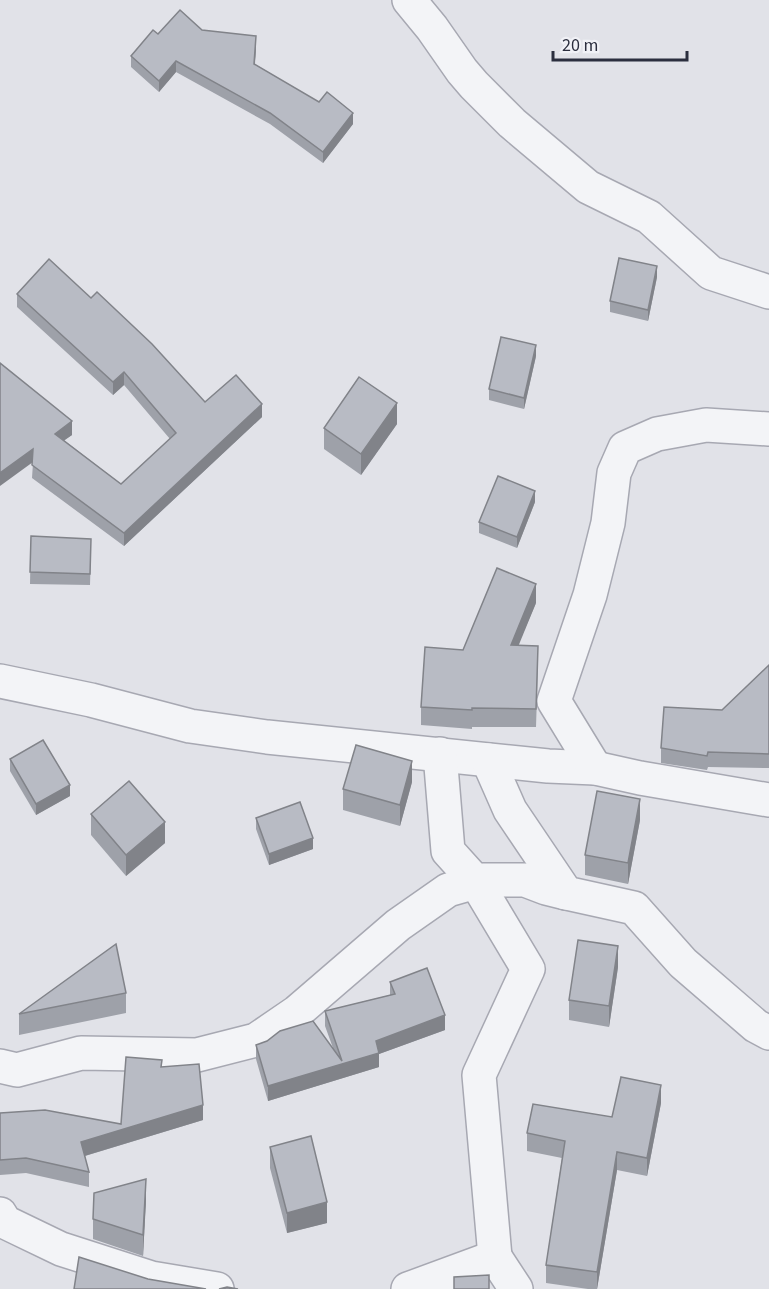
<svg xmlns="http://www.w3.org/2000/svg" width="769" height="1289" font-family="'Source Sans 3',sans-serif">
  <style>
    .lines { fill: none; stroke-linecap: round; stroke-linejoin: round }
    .minor-casing { stroke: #a7a8b2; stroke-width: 36 }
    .minor { stroke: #f3f4f7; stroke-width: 33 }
    .wall { fill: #9ea1a9 }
    .shaded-wall { fill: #818389 }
    .building { fill: #b8bbc4; stroke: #818389; stroke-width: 1.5 }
  </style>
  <rect width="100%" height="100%" fill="#e1e2e8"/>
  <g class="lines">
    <!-- minor casing -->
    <g class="minor-casing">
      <g id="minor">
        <path d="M409,0l23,28 30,43 12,14 38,38 76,64 61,30 62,56 58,19"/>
        <path d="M0,681l91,19 99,26 77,11 281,29 47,2 45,10 129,22"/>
        <path d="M440,754l8,97 28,31 52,87 -49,106 16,182"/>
        <path d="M488,760l22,50 56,83 68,15 49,55 73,63 13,7"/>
        <path d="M595,768l-41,-67 36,-106 18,-72 6,-50 11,-25 32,-14 49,-9 63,4"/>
        <path d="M0,1066l17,4 64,-17 116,2 59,-15 41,-28 101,-87 50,-35 35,-10h42l21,8 20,5"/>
        <path d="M0,1214l5,8 56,27 90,29 66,11"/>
        <path d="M408,1289l87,-32 21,32"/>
      </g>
    </g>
    <!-- minor -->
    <use href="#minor" class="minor"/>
  </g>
  <!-- wall -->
  <g class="wall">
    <path d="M202,30l54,17 -1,17 98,60 -30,39 -53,-39 -94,-52 -17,20 -28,-25v-11l27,-22z"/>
    <path d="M657,277l-9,44 -38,-9v-11z"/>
    <path d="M17,294l74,4 114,104 57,15 -138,129 -92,-68 1,-15 -33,-100 72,72 -8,5 57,44 49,-45 -46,-54 -11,10 -96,-88z"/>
    <path d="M536,356l-12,53 -35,-9v-11z"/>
    <path d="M397,424l-36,51 -37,-26v-21z"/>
    <path d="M535,502l-18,46 -38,-15v-11z"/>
    <path d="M31,536l60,14 -1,35 -60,-1z"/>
    <path d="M536,603l-18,42 20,19 -2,63h-64v2l-51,-4v-18l42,-57z"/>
    <path d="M769,665v103l-61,-1 -1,3 -46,-7v-15l61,-38z"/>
    <path d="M10,759l60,37 -34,19 -26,-44z"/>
    <path d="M412,782l-12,44 -57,-16v-21z"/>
    <path d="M91,814l74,29 -39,33 -35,-41z"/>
    <path d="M256,818l57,31 -44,16 -13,-36z"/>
    <path d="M640,820l-12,64 -43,-9v-20z"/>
    <path d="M618,967l-9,60 -40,-7v-20z"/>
    <path d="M390,982l55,48 -66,24v13l-111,34 -12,-42v-14l11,-4 66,7 -8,-22v-15l65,-16z"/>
    <path d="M126,993v20l-107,22v-21z"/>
    <path d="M162,1067l41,53 -118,36 4,16v15l-63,-14 -26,2v-62l121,11z"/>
    <path d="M661,1103l-14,73 -30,-6 -20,119h-9l-42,-6v-18l16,-107 -35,-7v-18l85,-16z"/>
    <path d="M270,1147l57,76 -40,10 -17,-65z"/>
    <path d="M146,1200l-3,56 -50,-17v-20z"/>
  </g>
  <!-- shaded-wall -->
  <g class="shaded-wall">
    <path d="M256,36v11l-2,28v-11z"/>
    <path d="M176,61v11l-17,20v-11z"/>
    <path d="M353,113v11l-30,39v-11z"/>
    <path d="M657,266v11l-9,44v-11z"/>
    <path d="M536,345v11l-12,53v-11z"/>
    <path d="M124,372v13l-11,10v-13z"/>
    <path d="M397,403v21l-36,51v-21z"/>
    <path d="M262,404v13l-138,129v-13z"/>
    <path d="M72,421v14l-17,12v-13z"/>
    <path d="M33,449v13l-33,24v-13z"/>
    <path d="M535,491v11l-18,46v-11z"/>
    <path d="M536,584v19l-25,61v-19z"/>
    <path d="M412,761v21l-12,44v-21z"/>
    <path d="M70,785v11l-34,19v-11z"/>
    <path d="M640,799v21l-12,64v-21z"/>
    <path d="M165,822v21l-39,33v-21z"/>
    <path d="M313,838v11l-44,16v-11z"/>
    <path d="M618,946v21l-9,60v-21z"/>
    <path d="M445,1015v15l-66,24v13l-111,34v-15l108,-32v-13z"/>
    <path d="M661,1085v18l-14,73v-18z"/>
    <path d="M203,1105v15l-122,37v-15z"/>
    <path d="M617,1152v18l-20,119v-17z"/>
    <path d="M146,1179v21l-3,56v-21z"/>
    <path d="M327,1202v21l-40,10v-20z"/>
  </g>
  <!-- building -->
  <g class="building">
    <path d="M180,10l22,20 54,6 -2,28 65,38 8,-10 26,21 -30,39 -53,-39 -94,-52 -17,20 -28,-25 22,-26 5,4z"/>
    <path d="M619,258l38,8 -9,44 -38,-9z"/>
    <path d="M49,259l42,39 6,-6 55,52 53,58 31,-27 26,29 -138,129 -92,-68 1,-16 -33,24v-110l72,58 -17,13 66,50 55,-51 -52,-61 -11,10 -96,-88z"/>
    <path d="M501,337l35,8 -12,53 -35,-9z"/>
    <path d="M359,377l38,26 -36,51 -37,-26z"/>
    <path d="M498,476l37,15 -18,46 -38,-15z"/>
    <path d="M31,536l60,3 -1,35 -60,-2z"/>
    <path d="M497,568l39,16 -25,61 27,1 -2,63 -64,-1v2l-51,-3 4,-60 38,3z"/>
    <path d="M769,665v89l-61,-2 -1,4 -46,-8 3,-41 58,3z"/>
    <path d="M43,740l27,45 -34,19 -26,-45z"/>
    <path d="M356,745l56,16 -12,44 -57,-16z"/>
    <path d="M129,781l36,41 -39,33 -35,-41z"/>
    <path d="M597,791l43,8 -12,64 -43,-8z"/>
    <path d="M300,802l13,36 -44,16 -13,-36z"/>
    <path d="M578,940l40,6 -9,60 -40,-6z"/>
    <path d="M116,944l10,49 -107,21z"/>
    <path d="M427,968l18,47 -69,26 3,12 -111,33 -12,-41 11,-4 13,-10 33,-10 29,40 -17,-50 70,-17 -5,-12z"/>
    <path d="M126,1057l36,3 -1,7 38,-3 4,41 -122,37 8,30 -63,-14 -26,2v-47l45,-3 76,14z"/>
    <path d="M621,1077l40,8 -14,73 -30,-6 -20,120 -51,-7 19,-124 -38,-8 6,-29 79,13z"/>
    <path d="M311,1136l16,66 -40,11 -17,-66z"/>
    <path d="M146,1179l-3,56 -50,-16 1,-26z"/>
    <path d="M79,1257l69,22 58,10h-132z"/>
    <path d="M489,1275v14h-35v-12z"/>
    <path d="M227,1287l11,2h-19z"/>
  </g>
  <!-- scale -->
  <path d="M553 51v9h134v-9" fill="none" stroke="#2b2e3e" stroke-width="3"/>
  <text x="562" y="51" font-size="18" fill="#2b2e3e" stroke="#f0f1f6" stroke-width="4.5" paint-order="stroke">20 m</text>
</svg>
